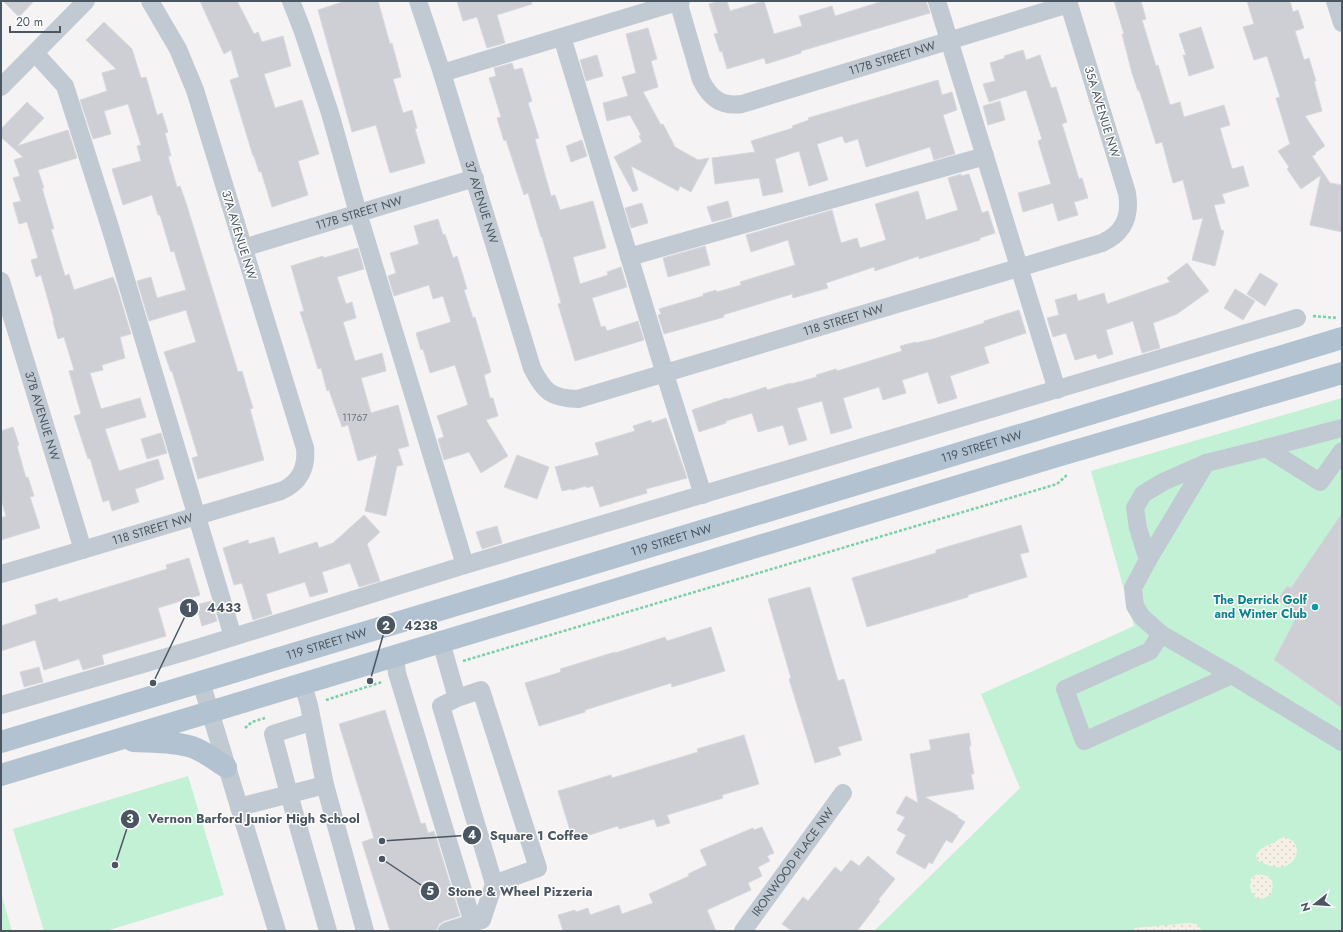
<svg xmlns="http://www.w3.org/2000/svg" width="1343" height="932" font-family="Jost,sans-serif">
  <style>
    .grass { fill: #c3f1d5 }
    .sand { fill: url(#sand-dots) }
    .building { fill: #cdcfd5; stroke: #d7d9de }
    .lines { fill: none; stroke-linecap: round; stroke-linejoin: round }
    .path { stroke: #7ad0a6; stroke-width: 2.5; stroke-dasharray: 3 2; stroke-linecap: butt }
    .minor { stroke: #c1cad2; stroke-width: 18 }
    .major { stroke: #b3c2d1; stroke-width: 22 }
    .culture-dot { fill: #0f9aa8; stroke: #fff; stroke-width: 1.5 }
    .labels { text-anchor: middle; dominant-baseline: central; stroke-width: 3; stroke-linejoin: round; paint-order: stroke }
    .number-label { font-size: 10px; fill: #6b747e }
    .street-label { font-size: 12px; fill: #4a5661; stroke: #fff }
    .culture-label { font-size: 12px; font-weight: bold; fill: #0d838f; stroke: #fff; text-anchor: end }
    .leader { fill: none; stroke: #4a5661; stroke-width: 1.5 }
    .callout-dot { fill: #4a5661; stroke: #fff; stroke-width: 1.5 }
    .mark-label { font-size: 12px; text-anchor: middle; font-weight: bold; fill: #fff }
    .callout-label { font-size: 13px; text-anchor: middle; font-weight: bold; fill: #4a5661; stroke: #fff; stroke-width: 3; stroke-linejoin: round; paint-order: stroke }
  </style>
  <defs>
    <pattern id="sand-dots" width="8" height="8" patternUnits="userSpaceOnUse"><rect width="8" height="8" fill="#f5f0e5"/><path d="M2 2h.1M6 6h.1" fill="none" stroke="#d4d0c7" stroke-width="1.8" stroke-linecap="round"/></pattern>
  </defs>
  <rect width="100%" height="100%" fill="#f5f3f3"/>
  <!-- grass -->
  <g class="grass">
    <path d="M1342,398v533h-468l146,-143 -39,-94 153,-68 -43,-155z"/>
    <path d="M188,776l36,119 -118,36h-62l-31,-102z"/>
    <path d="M1,893l11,38h-11z"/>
  </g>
  <!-- sand -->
  <g class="sand">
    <path d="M1285,837c3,1 8,3 10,7 6,9 -3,21 -12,23 -8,2 -17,-3 -25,-6l-2,-5c3,-8 7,-8 14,-12 6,-2 9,-6 15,-7z"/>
    <path d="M1257,874c15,1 18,7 14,20l-6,4 -8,1c-7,-8 -8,-10 -6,-21z"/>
    <path d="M1190,923l7,1 5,7h-69l2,-3 8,-1z"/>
  </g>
  <!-- building -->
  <g class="building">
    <path d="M3,1h31l-15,16z"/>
    <path d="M200,1h37l17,33 4,-2 4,10 21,-6 8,30 -27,8 11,34 27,-8 17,54 -21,7 10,34 -36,12 -11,-36 -2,1 -5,-16h-1l-23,-76 9,-3 -8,-27 -7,4z"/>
    <path d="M345,1h33l12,43 2,-1 9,34 -8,2 10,34 9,-3 5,18 -2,1 10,34 -35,10 -14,-48 -24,7 -34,-122z"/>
    <path d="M457,1h74l1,3 -35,11 8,28 -18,5 -10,-31 -14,4z"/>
    <path d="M720,1h7l3,10 34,-10 10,33 28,-8 -3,-10 33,-10 3,10 48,-15h43l4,12 -129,38v2l-35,11 -2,-6 -37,11 -5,-18 -2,1 -6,-18 4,-1 -9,-29z"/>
    <path d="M1114,1h27l5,18 -4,1 14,46 2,-1 12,40 10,-3 4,15 40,-12 6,20 -10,3 12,41 11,-3 6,20 -27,8 3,9 -11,2 7,25 3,1 -9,35 -23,-6 11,-42 -10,2 -10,-40 -10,3 -11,-41 -6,2 -12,-39 -5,-15 -1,1 -6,-18 -10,-39h2z"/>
    <path d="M1247,1h43l3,11 5,-2 6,18 -9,3 9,29 5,-2 7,23h-2l8,30 -17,5 20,30 -10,7 1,1 -4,2 18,27 12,2v47l-32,-7 11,-50 -20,14 -14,-20 2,-2 -11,-16 12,-7 -14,-46 4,-1 -13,-41 -13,4 -11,-33 11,-3z"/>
    <path d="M104,22l28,27 9,29 5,-1 11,38 5,-2 6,19 -3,1 6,23h-3l9,31 3,-1 7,20 51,166 4,-1 6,21 5,16 -3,1 14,51 -66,19 -6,-21 6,-2 -26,-85 -1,1 -7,-20 32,-10 -10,-32 -37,11 -12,-40 14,-4 6,21 29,-8 -12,-39 -3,1 -11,-37h-2l-6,-20 -29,10 -11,-36 29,-8 -4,-15 4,-1 -13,-41 -24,7 7,23 -18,5 -13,-39 27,-9 -5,-18 14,-4 -30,-29z"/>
    <path d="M1201,27l13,41 -25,8 -6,-21h3l-7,-21z"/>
    <path d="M648,28l9,31 -6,2 7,26 -15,5 18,33 2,-1 12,23 23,13 11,-2 -18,34 -11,-6 -2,5 -47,-25 7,24 -5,2 -19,-35 28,-15 -3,-6 2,-1 -11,-20 -23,6 -4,-18 25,-7 -6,-19 14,-4 -10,-39z"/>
    <path d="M1023,50l3,10 14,-5 11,33 5,-1 11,35 -5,2 17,55 3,-1 6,20 -14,4 4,13 -20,6 -5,-18 -30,9 -5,-19 33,-9 -13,-43 4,-2 -16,-49 -37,12 -6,-18 12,-3 -5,-18 15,-5 -1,-2z"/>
    <path d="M597,55l6,21 -17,5 -6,-21z"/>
    <path d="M512,63l2,7 8,-2 10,33 -4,2 11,35 -4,1 16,57 4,-1 5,15 33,-9 13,47 -33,9 7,27 28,-9 -1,-3 14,-5 6,20 -35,11 9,29 4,-1 2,5 31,-10 6,19 -69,21 -17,-57 3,-1 -19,-66h-1l-13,-44 -4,2 -18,-55 -2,1 -7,-23 4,-1 -12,-39 7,-2 -2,-8z"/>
    <path d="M938,80l4,15 10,-3 5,18 -14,5 12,39 -21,6 -4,-13 -64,20 -8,-28 -13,4 -3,-7 -25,8 11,36 -19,6 -10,-35 -24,8 8,33 -20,4 -4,-18 -44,6 -3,-26 43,-6 -4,-11 42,-13 -1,-2 17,-6 -1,-2z"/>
    <path d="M1000,101l5,19 -17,5 -5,-19z"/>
    <path d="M27,102l17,16 -27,28 51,-16 9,28 -39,12 6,18h-2l12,41h-3l14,47 4,-2 5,16 39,-13 4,10 14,47 -11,3 5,21 -23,7 1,5 -13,3 11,36 39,-11 6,19 -41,12 14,42 39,-12 6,20 -29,10 4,13 -27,9 -3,-11 -6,2 -13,-44 -2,1 -14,-43 7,-2 -12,-43 5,-1 -10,-33 -6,2 -5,-18h1l-13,-46 -5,2 -5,-17 7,-2 -11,-36 -8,2 -6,-21 8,-2 -8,-23 7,-2 -6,-16 9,-3 -22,-20v-8z"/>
    <path d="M582,140l5,16 -16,6 -5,-16z"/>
    <path d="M961,174v2l8,-2 13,39 6,-2 7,22 -15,5v2l-61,19v-3l-44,15 -1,-4 -48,16 2,5 -35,10 -1,-4 -69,21 1,2 -60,17 -6,-19 3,-1 -2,-5 44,-13v-2l13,-4 1,2 24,-7 -1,-3 55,-17 -7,-25 -37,12 -5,-17 86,-25 9,33 16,-5 3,10 26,-8 -11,-36 43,-13 8,29 32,-10 -10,-32z"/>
    <path d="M728,201l4,16 -20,5 -5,-15z"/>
    <path d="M642,203l6,20 -17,5 -6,-20z"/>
    <path d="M438,219l5,16 2,-1 8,24 4,-2 10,33 -3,1 9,28 2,-1 16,55 -7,3 6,23h3l5,18 -12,4 22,36 -27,17 -12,-21 -25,8 -6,-21 6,-2 -7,-21 31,-11 -13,-40 -25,8 -7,-24 -2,1 -5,-17 35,-11 -8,-26 -10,3 -4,-14 -35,11 -6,-20 8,-3 -6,-20 29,-9 -5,-18z"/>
    <path d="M705,246l5,19 -42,12 -5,-19z"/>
    <path d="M358,248l6,21 -27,8 9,27 6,-2 4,16 -13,4 12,39 27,-8 4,18 -25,7 10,35 27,-8 11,41 -11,3 5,16 -6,1 -11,50 -21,-5 12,-56 -19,6 -10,-36 -6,2 -13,-37 -2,1 -6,-23 -3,1 -11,-36 -7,-21 4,-1 -13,-45 32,-10 1,2z"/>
    <path d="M1187,263l22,28 -32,23 -24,9 7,25 -18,5 -9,-32 -27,9 7,24 -15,5 -2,-5 -21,6 -9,-27 -13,4 -6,-19 12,-3 -4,-15 21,-6 2,7 26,-8 3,11 63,-22 -3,-4z"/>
    <path d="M1260,273l18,11 -13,22 -18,-12z"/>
    <path d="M1235,289l20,12 -12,19 -19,-12z"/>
    <path d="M1019,310l7,23 -42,14 5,16 -39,13 7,22 -19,6 -10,-32 -26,8 4,13 -23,7 -4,-13 -36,11 9,30 -21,6 -9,-33 -25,7 10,32 -18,5 -6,-20 -25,7 -6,-19 -26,8v2l-27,9 -7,-22 35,-12 1,1 38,-12 1,3 24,-7v1l26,-7 -1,-2 20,-6 1,2 65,-20 -2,-5 16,-4v1l17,-4 51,-16v-2z"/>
    <path d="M666,418l21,60 -41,11 1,4 -47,14 -7,-21 -7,2v-2l-14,4 -1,-1 -9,2 -7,-24 44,-12 -4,-12 40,-12 -2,-5 18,-6 1,3z"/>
    <path d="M13,427l6,18 -2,1 9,32 2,-1 6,19 -4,1 10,31 -39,12v-22l5,-2 -5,-17v-68z"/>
    <path d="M161,433l6,20 -20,6 -6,-20z"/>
    <path d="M517,455l32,12 -12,32 -33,-12z"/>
    <path d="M1342,513v195l-68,-48 24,-46 -21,-14 10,-14 4,2z"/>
    <path d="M364,515l16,17 -13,12 13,37 -21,6 -9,-24 -28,9 6,20 -18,5 -5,-15 -39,12 6,20 -19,6 -11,-37 -8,2 -11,-37 25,-8 1,4 25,-7 5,17 38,-12 2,6 14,-5z"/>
    <path d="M1021,525l8,27 -9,2 7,23 -59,18v2l-101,30 -15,-49 84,-25v-3z"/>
    <path d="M497,526l5,17 -20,6 -6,-17z"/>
    <path d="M189,558l11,37 -42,13 8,28 -64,19 2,9 -21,6 -4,-11 -35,11 -9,-30 -34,11v-25l36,-12 -2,-9 22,-7 2,4 108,-33 -1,-4z"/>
    <path d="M810,587l28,94 6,-2 18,61 -24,7 3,8 -26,8 -26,-84 2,-1 -23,-79z"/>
    <path d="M211,601l6,20 -15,5 -6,-21z"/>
    <path d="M711,627l14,44 -53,16 -1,-4 -86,27v2l-46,14 -14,-43 36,-11 -1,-3 55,-17v1l50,-16 2,4z"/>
    <path d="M39,667l4,15 -19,5 -4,-15z"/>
    <path d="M385,710l36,114 4,-1 3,10 6,-2 26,85 -16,5 -5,3 -2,5 -7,2h-40l-28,-89 12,-4 -35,-114z"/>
    <path d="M969,733l2,13h-2l5,28h-3l3,15 -49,8 33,19 -1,1 8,5 -13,21 -6,-3 -14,24 -3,-2 -4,7 -29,-16 10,-18 -9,-5 8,-13 -9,-4 10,-17 12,7 -8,-49 21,-4 -2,-10z"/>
    <path d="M744,735l15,49 -37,11 1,3 -56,17 3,8 -13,4 -3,-8 -35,10 -1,-3 -45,14 -15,-49 53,-16 1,3 86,-26 -1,-3z"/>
    <path d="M762,827l12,26 -7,3 3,5 -12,6 4,9 -14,7 3,7 -44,20 9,21h-153l-5,-16 17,-5 1,2 12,-4 2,7 29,-10 3,9 31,-11 -4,-9 40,-18 -1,-2 19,-9 -7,-15 53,-22 1,2z"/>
    <path d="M868,856l27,23 -17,21 2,1 -23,30h-65l-10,-7 21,-27 5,4 27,-34 6,5 10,-12 8,6z"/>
  </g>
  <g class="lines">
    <!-- path -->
    <g class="path">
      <path d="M1313,316l25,2"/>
      <path d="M463,661l594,-177 11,-10"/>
      <path d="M326,700l56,-18"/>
      <path d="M245,728l7,-6 13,-4"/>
    </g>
    <!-- minor -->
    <g class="minor">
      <path d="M291,1l11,28 28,84 28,100 107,352"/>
      <path id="s1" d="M418,1l24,72 90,295c12,24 19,30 46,31l524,-156c22,-10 29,-26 25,-50l-59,-192"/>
      <path id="s2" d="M678,1l23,79c9,18 20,27 41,24l327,-100"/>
      <path d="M937,1l120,389"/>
      <path d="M1335,1l7,22"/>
      <path d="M562,37l107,350 34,108"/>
      <path d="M35,53l30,33 45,141 123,410"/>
      <path d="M442,73l239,-72"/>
      <path d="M1,87l85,-86"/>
      <path id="s3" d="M243,248l232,-70"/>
      <path d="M629,257l356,-101"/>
      <path id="s4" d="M1,281l82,269"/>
      <path d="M1342,428l-76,20 54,34 22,-31"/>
      <path d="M1206,463l-58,97 -15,28 2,18 7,11 19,17 -11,17 -85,38 19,52 148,-66"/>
      <path d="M1148,560l-10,-32 -3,-20 8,-14 20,-12 43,-19 60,-15"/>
      <path id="s5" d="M1,574l280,-83c19,-8 26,-24 24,-43l-110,-358 -17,-41 -28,-48"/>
      <path d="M1161,634l71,41 110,67"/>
      <path d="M441,642l16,56 -16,8 53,178 44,-16 -57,-178 -24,8"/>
      <path d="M395,656l2,17 76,250"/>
      <path d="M201,682l76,249"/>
      <path d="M303,685l6,20 16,80 40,146"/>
      <path d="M1,705l190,-55 274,-85 832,-247"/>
      <path d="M311,722l-38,12 16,60 39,137"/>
      <path d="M239,807l86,-22"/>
      <path d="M447,931l35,-11 12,-36"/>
      <path id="s6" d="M743,931l100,-138"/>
    </g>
    <!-- major -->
    <g class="major">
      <path d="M133,741c19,1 40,0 59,6 12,4 23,13 34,20"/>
      <path id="s7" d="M1,742l1341,-404"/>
      <path d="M1,775l1053,-318 288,-84"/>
    </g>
  </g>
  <!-- markers -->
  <circle class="culture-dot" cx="1315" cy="607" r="4"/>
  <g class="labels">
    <!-- number labels -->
    <g class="number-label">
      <text x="355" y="417">11767</text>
    </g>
    <!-- street labels -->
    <g class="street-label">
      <text stroke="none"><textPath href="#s2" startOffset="291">117B STREET NW</textPath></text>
      <text transform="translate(1102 112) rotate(73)">35A AVENUE NW</text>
      <text stroke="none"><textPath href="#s1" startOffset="211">37 AVENUE NW</textPath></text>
      <text stroke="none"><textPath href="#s3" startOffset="121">117B STREET NW</textPath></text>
      <text transform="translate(239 235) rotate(73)">37A AVENUE NW</text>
      <text stroke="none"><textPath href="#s1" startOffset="721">118 STREET NW</textPath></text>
      <text stroke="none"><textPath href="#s4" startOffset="141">37B AVENUE NW</textPath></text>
      <text stroke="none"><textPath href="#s7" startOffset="1024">119 STREET NW</textPath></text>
      <text stroke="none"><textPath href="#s5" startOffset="158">118 STREET NW</textPath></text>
      <text stroke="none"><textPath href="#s7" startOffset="700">119 STREET NW</textPath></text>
      <text stroke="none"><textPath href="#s7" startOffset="340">119 STREET NW</textPath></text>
      <text stroke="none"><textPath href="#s6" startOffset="85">IRONWOOD PLACE NW</textPath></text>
    </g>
    <!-- culture labels -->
    <g class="culture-label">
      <text x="1307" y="600">The Derrick Golf<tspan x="1307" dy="14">and Winter Club</tspan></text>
    </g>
  </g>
  <!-- callouts -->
  <path class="leader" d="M153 683L189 608M370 681L386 625M115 865L130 819M382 841L472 835M382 859L430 891"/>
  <g class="callout-dot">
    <circle cx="153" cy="683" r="4"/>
    <circle cx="370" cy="681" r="4"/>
    <circle cx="115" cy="865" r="4"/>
    <circle cx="382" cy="841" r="4"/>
    <circle cx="382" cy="859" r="4"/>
    <circle cx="189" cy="608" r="10"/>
    <circle cx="386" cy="625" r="10"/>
    <circle cx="130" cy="819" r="10"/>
    <circle cx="472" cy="835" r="10"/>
    <circle cx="430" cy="891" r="10"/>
  </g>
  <g class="mark-label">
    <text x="189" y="612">1</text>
    <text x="386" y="630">2</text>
    <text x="130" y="823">3</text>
    <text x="472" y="839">4</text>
    <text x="430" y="895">5</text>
  </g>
  <g class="callout-label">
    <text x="224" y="612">4433</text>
    <text x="421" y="630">4238</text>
    <text x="254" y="823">Vernon Barford Junior High School</text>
    <text x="539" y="840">Square 1 Coffee</text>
    <text x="520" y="896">Stone &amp; Wheel Pizzeria</text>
  </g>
  <!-- border -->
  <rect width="1343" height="932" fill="none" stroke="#4a5661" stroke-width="4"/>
  <!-- north arrow -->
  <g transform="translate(1315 904) rotate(253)" stroke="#ffffff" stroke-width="3" paint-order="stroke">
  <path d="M0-3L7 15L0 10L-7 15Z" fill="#4a5661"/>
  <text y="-6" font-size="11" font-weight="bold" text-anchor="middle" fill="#4a5661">N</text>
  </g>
  <!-- scale -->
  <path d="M10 26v6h50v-6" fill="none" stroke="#4a5661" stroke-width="2"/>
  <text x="16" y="26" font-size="12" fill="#4a5661" stroke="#ffffff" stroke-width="3" paint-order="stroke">20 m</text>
</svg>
